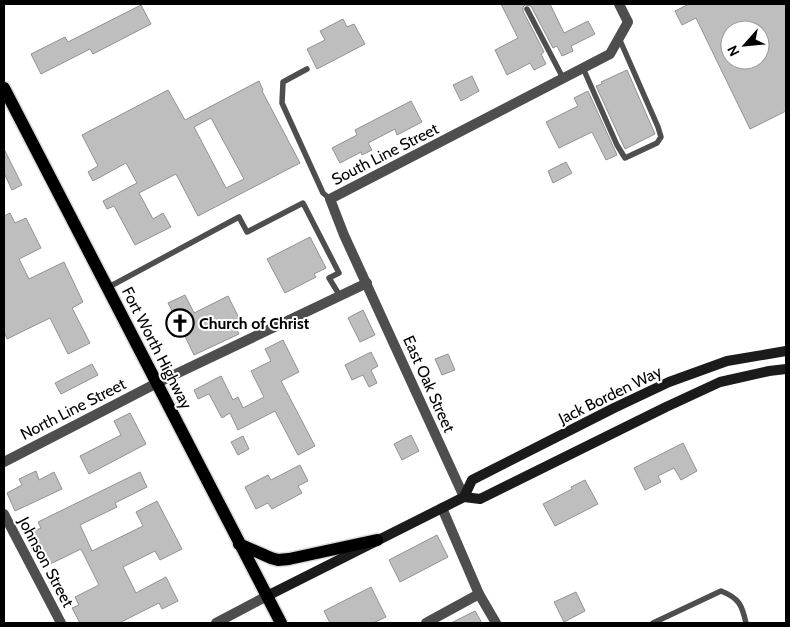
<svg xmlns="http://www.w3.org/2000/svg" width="790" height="627" font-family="Cabin,sans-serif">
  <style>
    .building { fill: #bebebe; stroke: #929292; fill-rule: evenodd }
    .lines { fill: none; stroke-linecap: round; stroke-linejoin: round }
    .primary-casing { stroke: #dbdbdb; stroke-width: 15 }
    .service { stroke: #4e4e4e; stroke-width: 5.5 }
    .minor { stroke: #4e4e4e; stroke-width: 10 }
    .tertiary { stroke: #4e4e4e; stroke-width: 10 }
    .secondary { stroke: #1b1b1b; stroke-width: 10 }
    .primary { stroke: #000; stroke-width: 12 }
    .labels { text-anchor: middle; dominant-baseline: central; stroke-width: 4; stroke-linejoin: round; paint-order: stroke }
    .street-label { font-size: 16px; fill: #000; stroke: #fff }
    .poi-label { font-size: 16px; font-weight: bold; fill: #000; stroke: #fff; text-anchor: start }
  </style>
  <rect width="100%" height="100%" fill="#fff"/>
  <!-- building -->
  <g class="building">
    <path d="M501,4h49l14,29 24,-12 7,13 -24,12 2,5 -11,5 -5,-10 -4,2 -22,-42 -6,-1 -2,2v4l21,41 -3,2 5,10 -12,6 -4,-7 -23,12 -12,-25 23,-12z"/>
    <path d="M689,4h97v107l-36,18 -54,-111 -14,7 -7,-14zM730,30h30v30h-30z"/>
    <path d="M141,5l10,19 -58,30 -3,-5 -49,25 -10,-20 34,-17 3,5z"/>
    <path d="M343,19l4,8 7,-3 11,20 -48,25 -10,-20 18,-9 -5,-9z"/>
    <path d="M627,70l28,64 -30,15 -29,-63 6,-2 -1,-2z"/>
    <path d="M472,76l7,15 -18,10 -8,-16z"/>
    <path d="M259,81l4,9 -1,1 38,72 -102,53 -22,-42 -37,19 14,26 10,-6 8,14 -36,18 -21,-39 -7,3 -4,-8 34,-18 -11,-20 -33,18 -5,-9 10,-6 -16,-31 86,-45 17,30zM211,118l33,61 -18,9 -32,-61z"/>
    <path d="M588,91l29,64 -11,5 -14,-28 -33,16 -13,-26 32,-16 -4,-8z"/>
    <path d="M411,101l11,21 -25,13 -2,-6 -27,14 4,7 -10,5 -1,-3 -21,11 -8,-15 25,-13 -2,-5z"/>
    <path d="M4,149l18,36 -10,5 -8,-17z"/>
    <path d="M566,162l6,11 -19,10 -5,-12z"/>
    <path d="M10,213l5,10 11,-5 15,30 -22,11 10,20 35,-17 19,40 -11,6 18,35 -22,11 -18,-36 -43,21 -3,-8v-115z"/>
    <path d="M310,237l16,31 -12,6 2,3 -31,16 -18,-34z"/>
    <path d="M185,295l9,18 34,-17 11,22 -6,3 6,13 -45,21 -11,-23 -9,5 -5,-11 9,-4 -10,-19z"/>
    <path d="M363,310l12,25 -15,7 -12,-24z"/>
    <path d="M283,340l16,32 -18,9 34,65 -17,9 -23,-44 -37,19 -8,-17 -8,5 -13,-24 -11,5 -4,-9 27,-14 12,24 5,-3 5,11 21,-11 -13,-26 20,-10 -6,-12z"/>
    <path d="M371,352l7,14 -7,4 6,13 -8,4 -6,-12 -11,5 -7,-15z"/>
    <path d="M448,354l7,16 -13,5 -7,-16z"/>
    <path d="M92,364l6,11 -37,19 -6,-11z"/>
    <path d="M130,413l16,31 -57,30 -9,-18 41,-21 -7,-14z"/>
    <path d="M411,435l8,16 -17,9 -8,-16z"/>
    <path d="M243,436l6,13 -11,6 -7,-13z"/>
    <path d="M683,443l14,28 -16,9 -7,-12 -16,8 3,6 -16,8 -11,-22z"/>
    <path d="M300,465l8,16 -10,5 4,7 -30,16 -4,-6 -12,6 -11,-22 23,-12 3,5z"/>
    <path d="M36,471l3,9 15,-8 8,17 -47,22 -8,-18 15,-8 -3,-6z"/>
    <path d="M140,472l7,15 -32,16 2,4 -37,18 12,26 51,-25 -7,-14 21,-11 25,48 -22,11 -5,-9 -32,16 13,26 30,-16 12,24 -16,8 -3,-6 -40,20h-39l-8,-15 7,-3 -4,-8 24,-12 -18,-36 -37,18 -16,-33 13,-6 -3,-6z"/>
    <path d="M585,480l13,24 -43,22 -12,-22 29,-15 -1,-2z"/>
    <path d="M437,535l11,22 -48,25 -11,-22z"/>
    <path d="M371,587l15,30 -13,6h-43l-6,-12z"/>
    <path d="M576,592l9,19 -21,11 -10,-20z"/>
    <path d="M475,611l7,12h-31z"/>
  </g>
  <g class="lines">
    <!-- primary casing -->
    <g class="primary-casing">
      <g id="primary">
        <path d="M4,88l277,535"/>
        <path d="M239,544l32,14 7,2 11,-1 88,-19"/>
      </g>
    </g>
    <!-- service -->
    <g class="service">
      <path d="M527,9l36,69"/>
      <path d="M583,68l34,77 8,13 32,-15 4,-6 -3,-10 -39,-89"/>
      <path d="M307,69l-24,13 -1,21 41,90 7,6"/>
      <path d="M107,288l132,-71 8,15 56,-29 36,70 -10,5 11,18"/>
      <path d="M653,623l68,-32c18,7 21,14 25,32"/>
    </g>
    <!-- minor -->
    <g class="minor">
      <path d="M4,462l153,-79 210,-100"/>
      <path d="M464,497l-120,-262 -14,-36 280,-145 18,-32 -9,-18"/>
      <path d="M442,508l37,86 17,29"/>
      <path d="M4,514l57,109"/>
      <path d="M426,623l53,-29"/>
    </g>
    <!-- tertiary -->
    <path class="tertiary" d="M216,623l51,-27"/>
    <!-- secondary -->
    <g class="secondary">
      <path d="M464,497l8,-17 142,-72 55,-26 58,-21 59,-10"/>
      <path d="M267,596l197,-99 16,2 186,-92 54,-25 49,-11 17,-2"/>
    </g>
    <!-- primary -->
    <use href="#primary" class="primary"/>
  </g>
  <!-- icons -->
  <defs>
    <g id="church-ring" transform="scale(1.4375)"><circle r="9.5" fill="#fff" stroke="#000" stroke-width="1.5"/><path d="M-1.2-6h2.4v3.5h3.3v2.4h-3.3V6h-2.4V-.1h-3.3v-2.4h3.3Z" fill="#000"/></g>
  </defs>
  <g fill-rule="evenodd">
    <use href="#church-ring" x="180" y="323"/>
  </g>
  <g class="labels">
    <!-- street labels -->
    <g class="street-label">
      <text transform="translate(385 154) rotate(-27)">South Line Street</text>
      <text transform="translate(157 348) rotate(63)">Fort Worth Highway</text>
      <text transform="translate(429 384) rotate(66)">East Oak Street</text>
      <text transform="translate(610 395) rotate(-26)">Jack Borden Way</text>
      <text transform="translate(73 409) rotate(-27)">North Line Street</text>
      <text transform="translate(46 562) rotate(62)">Johnson Street</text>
    </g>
    <!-- poi labels -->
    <g class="poi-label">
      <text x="199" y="323">Church of Christ</text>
    </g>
  </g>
  <!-- border -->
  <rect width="790" height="627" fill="none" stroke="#000000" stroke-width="10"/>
  <!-- north arrow -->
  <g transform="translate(745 45) rotate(243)"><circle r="24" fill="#ffffff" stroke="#999999"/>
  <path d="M0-4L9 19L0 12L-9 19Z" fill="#000000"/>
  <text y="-8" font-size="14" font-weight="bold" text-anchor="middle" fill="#000000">N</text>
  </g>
</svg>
